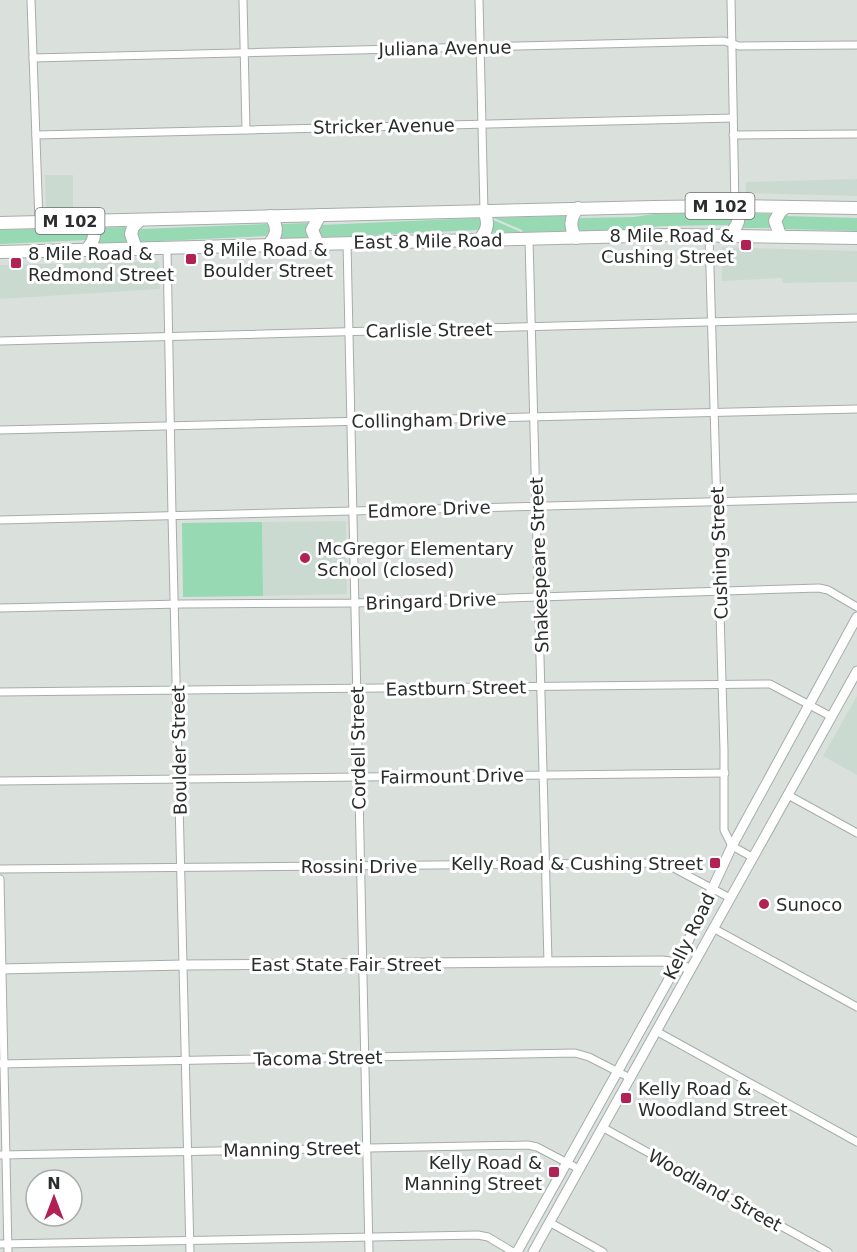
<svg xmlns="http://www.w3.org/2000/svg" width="857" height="1252" font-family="'DejaVu Sans',sans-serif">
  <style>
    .built { fill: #cbdad1 }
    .green { fill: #96d9b3 }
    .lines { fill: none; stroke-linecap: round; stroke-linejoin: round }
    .street-casing { stroke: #a6ada9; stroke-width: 9 }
    .secondary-casing { stroke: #a6ada9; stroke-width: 11 }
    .highway-casing { stroke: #a6ada9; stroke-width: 14 }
    .street { stroke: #fff; stroke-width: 7 }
    .secondary { stroke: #fff; stroke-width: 9 }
    .highway { stroke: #fff; stroke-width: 12 }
    .poi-dot { fill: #b12154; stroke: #fff; stroke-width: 2 }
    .labels { text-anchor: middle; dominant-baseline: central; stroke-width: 6; stroke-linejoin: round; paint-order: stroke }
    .shield { fill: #fff; stroke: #6a6c6b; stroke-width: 1.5 }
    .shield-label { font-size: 16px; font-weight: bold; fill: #2a2d2c }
    .street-label { font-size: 18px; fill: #2a2d2c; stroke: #fff }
    .poi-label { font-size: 18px; fill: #2a2d2c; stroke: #fff; text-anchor: start }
  </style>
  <rect width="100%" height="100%" fill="#dae1dd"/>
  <!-- built -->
  <g class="built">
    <path d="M45,175h28v33h-27z"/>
    <path d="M857,179v17l-111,-3v-11z"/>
    <path d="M722,247l135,4v31l-74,1 -1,-5 -60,3z"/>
    <path d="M159,261l1,28 -160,10v-34z"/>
    <path d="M346,521l1,73 -84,2 -1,-74z"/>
    <path d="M857,696v79l-34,-19z"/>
  </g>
  <!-- green -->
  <g class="green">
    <path d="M729,213l5,4 -3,8h-3l-66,1 -22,3 -58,2 -4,-1 -2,-9 5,-3 53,-1 20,-3z"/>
    <path d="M743,213l30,1 -2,14h-30z"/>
    <path d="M566,216v15l-43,1 -1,-2 -28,-12z"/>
    <path d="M785,216l72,2v13l-72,-2 -4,-3v-8z"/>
    <path d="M477,218l6,3 -3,9h-2c-52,2 -104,6 -155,7l-4,-1 -2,-7 5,-4z"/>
    <path d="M492,218l1,2 28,12h-30z"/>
    <path d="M309,223l-2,15h-27v-14z"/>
    <path d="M266,224l4,1 2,5 -6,6 -125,6 -3,-1 -3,-8 6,-4z"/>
    <path d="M127,227l-1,15 -28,1 1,-15z"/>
    <path d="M82,228l6,2 2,4 -4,6 -86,4v-14z"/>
    <path d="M262,522l1,74 -80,1 -1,-74z"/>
  </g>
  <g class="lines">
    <!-- street casing -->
    <g class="street-casing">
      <g id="street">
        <path d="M31,0l8,222"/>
        <path d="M243,0l3,130"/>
        <path d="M479,0l5,211"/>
        <path d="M731,0l4,206"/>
        <path d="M33,58l691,-17 15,5 118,-1"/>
        <path d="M36,135l697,-17"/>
        <path d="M733,135l124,-1"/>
        <path d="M709,235l15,515v80l8,16 20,11"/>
        <path d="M529,239l19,723"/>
        <path d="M347,243l22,1009"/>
        <path d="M167,248l5,267 18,737"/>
        <path d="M0,341l857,-23"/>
        <path d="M0,430l857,-21"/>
        <path d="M0,520l857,-22"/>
        <path d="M0,608l182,-4 173,-1 464,-15 9,2 29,17"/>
        <path d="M0,692l770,-8 62,33"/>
        <path d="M0,781l725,-8"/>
        <path d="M788,795l69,38"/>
        <path d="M0,869l658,-6 10,2 62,33"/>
        <path d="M0,879l8,373"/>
        <path d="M713,928l144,79"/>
        <path d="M656,1031l201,111"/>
        <path d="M0,1064l575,-11 14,4 41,21"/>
        <path d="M602,1127l226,125"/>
        <path d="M0,1155l528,-10 9,2 42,22"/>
        <path d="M549,1222l54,30"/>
        <path d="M0,1244l478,-9 10,2 25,15"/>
      </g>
    </g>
    <!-- secondary casing -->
    <g class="secondary-casing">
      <g id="secondary">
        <path d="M0,969l184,-4 478,-4 16,2 12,7"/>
        <path d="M517,1252l161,-289 54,-117 125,-229"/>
        <path d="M533,1252l324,-581"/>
      </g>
    </g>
    <!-- highway casing -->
    <g class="highway-casing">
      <g id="highway">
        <path d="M0,223l654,-16 81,-1 122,2"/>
        <path d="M729,235c10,-10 12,-16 6,-29"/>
        <path d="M780,235l-5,-14 5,-9 6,-5"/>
        <path d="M576,238c-7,-11 -6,-20 2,-30"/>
        <path d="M479,240c9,-10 10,-17 5,-29"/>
        <path d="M318,244l-6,-14 8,-15"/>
        <path d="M267,246c10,-10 12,-17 4,-30"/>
        <path d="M136,249l-5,-15 2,-7 7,-7"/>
        <path d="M86,250c9,-9 11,-18 3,-29"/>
        <path d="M0,252l674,-17 183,3"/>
      </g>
    </g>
    <!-- street -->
    <use href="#street" class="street"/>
    <!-- secondary -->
    <use href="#secondary" class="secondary"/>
    <!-- highway -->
    <use href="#highway" class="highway"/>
  </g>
  <!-- markers -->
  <g class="poi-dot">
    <rect x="740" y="239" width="12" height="12" rx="3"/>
    <rect x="185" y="253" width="12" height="12" rx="3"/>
    <rect x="10" y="257" width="12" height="12" rx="3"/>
    <circle cx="305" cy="558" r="6"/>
    <rect x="709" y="857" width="12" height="12" rx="3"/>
    <circle cx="764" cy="904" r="6"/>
    <rect x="620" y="1092" width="12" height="12" rx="3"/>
    <rect x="548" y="1166" width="12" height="12" rx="3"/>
  </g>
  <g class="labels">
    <!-- shield labels -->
    <g class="shield">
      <rect x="685.5" y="193" width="69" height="26" rx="4.5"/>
      <rect x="35.5" y="208" width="69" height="26" rx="4.5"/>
    </g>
    <g class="shield-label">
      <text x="720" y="206">M 102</text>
      <text x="70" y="221">M 102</text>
    </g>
    <!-- street labels -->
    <g class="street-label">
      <text transform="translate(445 48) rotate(-1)">Juliana Avenue</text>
      <text transform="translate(384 126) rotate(-1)">Stricker Avenue</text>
      <text transform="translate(428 241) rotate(-1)">East 8 Mile Road</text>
      <text transform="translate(429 330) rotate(-1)">Carlisle Street</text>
      <text transform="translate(429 420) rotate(-1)">Collingham Drive</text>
      <text transform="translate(429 509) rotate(-2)">Edmore Drive</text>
      <text transform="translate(719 553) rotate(-92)">Cushing Street</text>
      <text transform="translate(539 565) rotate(-92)">Shakespeare Street</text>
      <text transform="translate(431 601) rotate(-2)">Bringard Drive</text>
      <text transform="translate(456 688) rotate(-1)">Eastburn Street</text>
      <text transform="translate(358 748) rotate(-91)">Cordell Street</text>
      <text transform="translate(179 750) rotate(-91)">Boulder Street</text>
      <text transform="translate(452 776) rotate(-1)">Fairmount Drive</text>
      <text x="359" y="866">Rossini Drive</text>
      <text transform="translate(689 936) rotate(-64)">Kelly Road</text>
      <text x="346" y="964">East State Fair Street</text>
      <text transform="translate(318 1058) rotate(-1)">Tacoma Street</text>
      <text transform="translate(292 1149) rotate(-1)">Manning Street</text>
      <text transform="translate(715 1190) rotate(29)">Woodland Street</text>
    </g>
    <!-- poi labels -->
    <g class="poi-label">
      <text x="734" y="235" text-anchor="end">8 Mile Road &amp;<tspan x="734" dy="21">Cushing Street</tspan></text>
      <text x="203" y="249">8 Mile Road &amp;<tspan x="203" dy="21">Boulder Street</tspan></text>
      <text x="28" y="253">8 Mile Road &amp;<tspan x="28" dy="21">Redmond Street</tspan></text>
      <text x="317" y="548">McGregor Elementary<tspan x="317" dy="21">School (closed)</tspan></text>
      <text x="703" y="863" text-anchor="end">Kelly Road &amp; Cushing Street</text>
      <text x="776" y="904">Sunoco</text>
      <text x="638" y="1088">Kelly Road &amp;<tspan x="638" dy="21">Woodland Street</tspan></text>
      <text x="542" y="1162" text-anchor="end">Kelly Road &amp;<tspan x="542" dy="21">Manning Street</tspan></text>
    </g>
  </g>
  <!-- north arrow -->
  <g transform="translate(54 1198)"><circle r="28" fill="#ffffff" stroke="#aaabab" stroke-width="1.5"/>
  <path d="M0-4.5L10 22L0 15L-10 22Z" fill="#b12154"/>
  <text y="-9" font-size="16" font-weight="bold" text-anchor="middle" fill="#2a2d2c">N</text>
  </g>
</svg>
